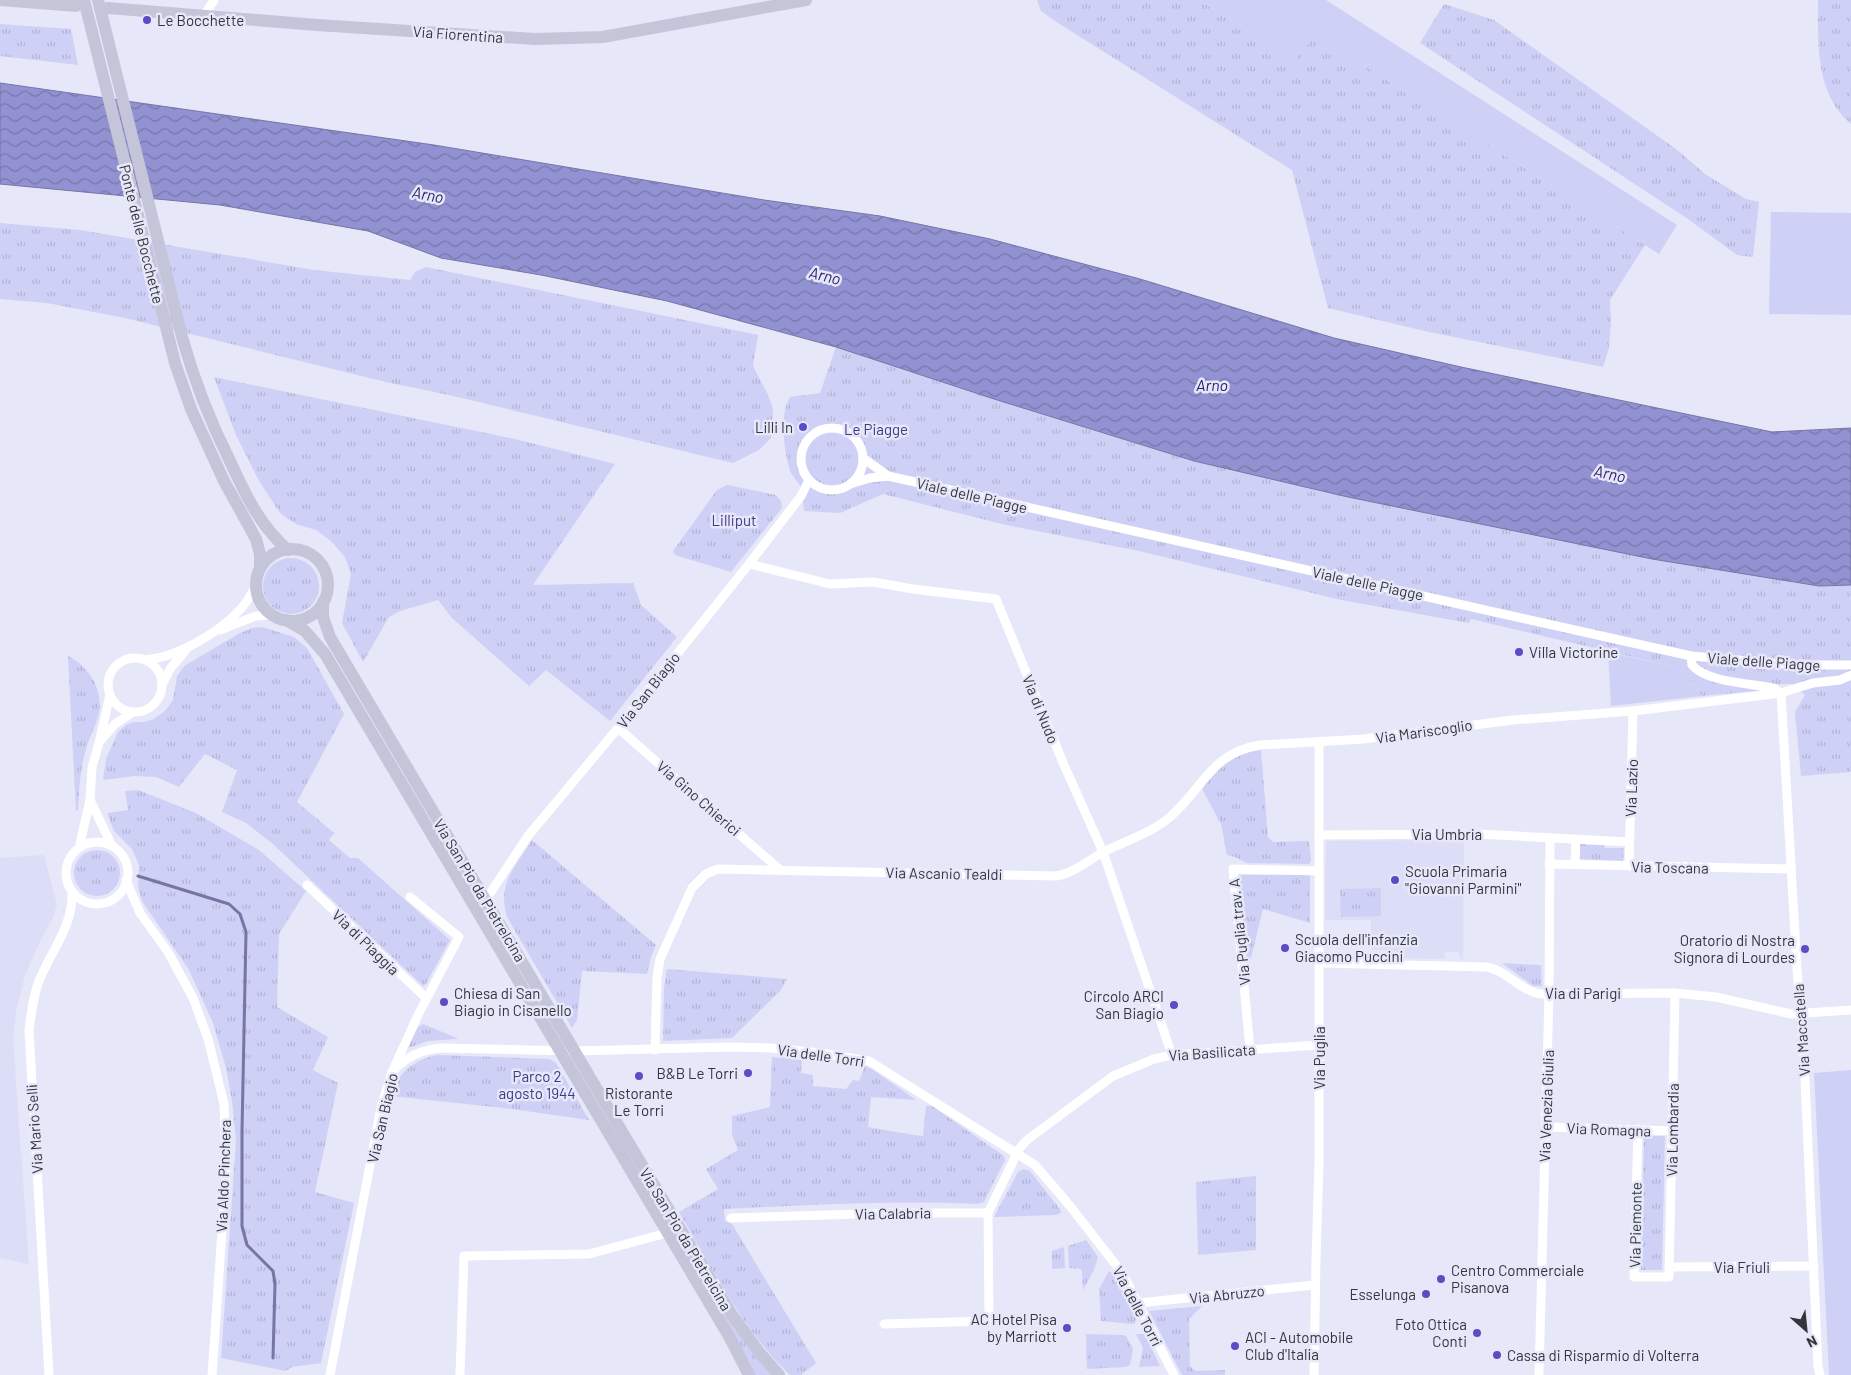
<svg xmlns="http://www.w3.org/2000/svg" width="1851" height="1375" font-family="Barlow,sans-serif">
  <style>
    .built { fill: #dcddf7 }
    .grass { fill: url(#grass-tufts) }
    .garden { fill: #cfd0f6 }
    .water { fill: url(#water-waves); stroke: #7675a4 }
    .lines { fill: none; stroke-linecap: round; stroke-linejoin: round }
    .stream { stroke: #7675a4; stroke-width: 3 }
    .street { stroke: #fff; stroke-width: 9 }
    .secondary { stroke: #c5c5d9; stroke-width: 12 }
    .poi-dot { fill: #5c4cc4; stroke: #e6e7f9; stroke-width: 2 }
    .labels { text-anchor: middle; dominant-baseline: central; stroke-width: 5; stroke-linejoin: round; paint-order: stroke }
    .poi-label { font-size: 15px; fill: #34353c; stroke: #e6e7f9; text-anchor: start }
    .street-label { font-size: 15px; fill: #34353c; stroke: #e6e7f9 }
    .park-label { font-size: 15px; fill: #413985; stroke: #e6e7f9 }
    .water-label { font-size: 16px; font-style: italic; fill: #291c66; stroke: #e6e7f9 }
  </style>
  <defs>
    <pattern id="grass-tufts" width="24" height="20" patternUnits="userSpaceOnUse" patternTransform="scale(1.25)"><rect width="24" height="20" fill="#cfd0f6"/><path d="M3 7l-1-3M5 7V3M7 7l1-3M15 17l-1-3M17 17v-4M19 17l1-3" fill="none" stroke="#b2b3d4"/></pattern>
    <pattern id="water-waves" width="16" height="10" patternUnits="userSpaceOnUse" patternTransform="scale(1.25)"><rect width="16" height="10" fill="#9291d1"/><path d="M0 5q4-4 8 0t8 0" fill="none" stroke="#7877ab"/></pattern>
  </defs>
  <rect width="100%" height="100%" fill="#e6e7f9"/>
  <!-- built -->
  <g class="built">
    <path d="M1464,840l-1,119h-3l-1,-7h-14v7l-55,-1v-8h-19v-30h-46l1,-79z"/>
    <path d="M44,855l13,50 -5,15 -8,13 -19,42 -9,37 -3,27 16,225 -29,-6v-400z"/>
  </g>
  <!-- grass -->
  <g class="grass">
    <path d="M1037,0h162l96,60 20,-26 330,211 -35,55 1,23 -2,25 -6,19 -174,-35 -101,-24 -36,-138 -234,-147 -17,-12z"/>
    <path d="M1818,0h33v124c-36,-30 -33,-81 -33,-124z"/>
    <path d="M1444,4l50,16 182,129 29,25 41,25 13,3 -6,55 -16,-2 -49,-36 -268,-176z"/>
    <path d="M0,24l71,5 7,36 -78,-9z"/>
    <path d="M0,223l80,7 234,40 96,10 5,-8 11,-5 332,68 -5,31 14,27 6,15 -2,30 -12,12 -26,13 -284,-68 -63,-13 -261,-64 -78,-15 -47,-4z"/>
    <path d="M836,347l158,52 200,62 154,36 304,62 167,27 32,-1v187l-50,4 -6,-64 10,-17 -13,-11h-19l-8,6 -63,6 -23,-28 -208,-49 -2,4 -128,-23 -202,-49 -133,-26 -123,-31 -43,19 -36,-2c-1,-7 -1,-17 -3,-23 -3,-7 -8,-11 -11,-17 -6,-20 -11,-56 0,-74l30,-4z"/>
    <path d="M214,377l301,62 100,25 -82,121 100,-2 8,22 36,32 -67,84 -64,-51 -17,16 -77,-68 -14,-18 -38,11 -11,6 -26,45 -21,-39 9,-49 -6,-17 -14,-16 -15,-11 -20,-6 -16,-11 -21,-32 -23,-46z"/>
    <path d="M727,485l49,10 5,6 1,7 -51,64 -56,-17 -2,-4 44,-61z"/>
    <circle cx="291" cy="586" r="28"/>
    <path d="M262,627l32,10 13,11 37,66 -47,88 37,31 -5,7 21,18h8l92,82 -24,44 -3,2 -150,-142 -27,-21 -24,-11 15,-42 -32,-16 -26,33 -23,-10 -21,-1 -32,4 3,-21 12,-27 8,-7 8,-3h10l10,-3 11,-8 8,-11 4,-24 7,-10 56,-33 12,-5z"/>
    <path d="M68,656c22,11 37,36 30,61 -3,11 -9,21 -12,32 -6,20 -7,41 -8,61l-2,1z"/>
    <path d="M1261,750l7,87 5,5 36,-1 2,19 -2,4 -62,-1 -12,-6 -8,-2 -6,-31 -19,-35c14,-22 33,-36 59,-39z"/>
    <path d="M138,790l58,23 63,37 47,41 -27,43 -2,73 51,30 -15,33 25,13 -23,109 39,11 -33,160 -29,4 -6,4 -65,-13 15,-218 -4,-39 -6,-33 -13,-45 -24,-53 -47,-69 -4,-14 1,-22 -7,-16 -18,-18 -7,-18 21,-3 -3,-19z"/>
    <path d="M532,840l124,105 -5,12 -4,17 -65,-3 -5,49 -5,8 -65,-111c-10,-34 8,-50 25,-77z"/>
    <path d="M1580,844l24,1 1,3h19l-1,13 -44,-2z"/>
    <circle cx="97" cy="873" r="23"/>
    <path d="M1241,875h69v48l-47,-14 -13,53 -3,-1 -8,-84z"/>
    <path d="M1381,888v28l-40,1 -1,-28z"/>
    <path d="M1502,963l39,2 1,21h-9z"/>
    <path d="M667,969l120,10 -6,11 -49,48 -69,3 1,-53z"/>
    <path d="M423,1024l34,14v1l-29,2 -19,7 -1,-1 10,-20z"/>
    <path d="M437,1055l113,4 6,4 33,57 -85,-12 -113,-12c5,-22 24,-37 46,-41z"/>
    <path d="M772,1057l30,3 -1,13 12,2v11l33,3 7,-9 6,1 6,-15 7,3 44,31 -45,-3 -3,30c19,3 36,7 55,9l3,-30h6l72,50 1,4 -21,42 -7,2c-84,-4 -169,1 -253,5l1,12 7,3 84,139 -15,12h-11c-46,-43 -80,-109 -111,-163l39,-23 -12,-20 32,-19 -6,-15v-19l38,-9z"/>
    <path d="M575,1069l197,306h-17z"/>
    <path d="M1644,1136h21l-3,134h-21z"/>
    <path d="M1023,1169l7,2 32,41 -6,3 -62,2 24,-45z"/>
    <path d="M1256,1176v74l-58,5 -2,-73z"/>
    <path d="M1086,1240l12,17 -4,13 -11,20 -1,-19 -2,-2 -11,-1 -1,-22z"/>
    <path d="M1064,1247l1,21 -13,1v-18z"/>
    <path d="M1109,1271l4,3 23,44 -1,5 -3,1 -31,-3 -2,-32z"/>
    <path d="M1202,1306l-13,13 1,47 5,5 30,-1v5h-43l-33,-64z"/>
    <path d="M1086,1334l37,1 3,1 7,13 -3,16 -4,2 -39,2z"/>
    <path d="M1136,1334h9l15,32 -21,1 4,-19z"/>
  </g>
  <!-- garden -->
  <g class="garden">
    <path d="M1199,0h127l351,225 -18,29 -343,-219 -21,25z"/>
    <path d="M1771,212l80,1v102l-82,-1z"/>
    <path d="M1608,652l71,16 23,28 -91,10z"/>
    <path d="M1851,1070v305h-22l-15,-302z"/>
  </g>
  <!-- water -->
  <path class="water" d="M0,83l434,62 330,55 116,16 110,23 150,40 194,59 127,29 311,65 79,-4v157l-32,1 -167,-27 -304,-62 -154,-36 -200,-62 -158,-52 -169,-46 -126,-26 -100,-17 -73,-27 -148,-26 -220,-21z"/>
  <g class="lines">
    <!-- stream -->
    <path class="stream" d="M138,876l91,28 11,10 6,18 -4,200v94l5,19 26,26 2,13 -2,74"/>
    <!-- street -->
    <g class="street">
      <path d="M204,16l10,-16"/>
      <circle cx="832" cy="459" r="31"/>
      <path d="M863,458l25,18"/>
      <path d="M850,484l20,-6 18,-2 803,180 106,9h54"/>
      <path d="M749,564l81,20 43,-2 40,7 83,10 68,166 39,87 69,203"/>
      <path d="M220,630l36,-14 17,-1"/>
      <path d="M1691,656l1,9c16,18 58,18 81,23l8,5"/>
      <circle cx="135" cy="685" r="27"/>
      <path d="M144,660c33,-2 79,-29 100,-55 5,-6 8,-13 12,-19"/>
      <path d="M162,685l8,-16 15,-18"/>
      <path d="M1781,693l16,276 7,89 14,309 2,8"/>
      <path d="M618,728l161,141"/>
      <path d="M101,740l14,-16 18,-12"/>
      <path d="M90,800l22,46"/>
      <path d="M1319,835l159,-1 151,8"/>
      <circle cx="97" cy="873" r="31"/>
      <path d="M79,848l11,-48 2,-33 7,-24 11,-48"/>
      <path d="M1549,864l242,5"/>
      <path d="M1575,864l1,-25"/>
      <path d="M1629,866l4,-155"/>
      <path d="M126,880l14,33 28,39 25,46 15,41 16,65 2,69 -14,202"/>
      <path d="M307,885l119,113"/>
      <path d="M485,901l43,-65 90,-108 131,-164 52,-68 8,-16"/>
      <path d="M1319,963l168,4c21,4 33,24 54,27l134,-1 41,4 75,17 60,-4"/>
      <path d="M1250,1049l-17,-180 86,2"/>
      <path d="M655,1050l2,-72 3,-19 32,-71 14,-14 12,-5 338,7c17,-3 32,-15 47,-24 22,-11 49,-19 67,-35 34,-30 41,-64 90,-72l104,-6 149,-19 120,-9 148,-18 32,-10 27,-3 11,-5"/>
      <path d="M392,1072c14,-15 28,-22 49,-24l134,3 154,-4 42,1 50,5 48,8 166,104 35,41 53,68 51,101"/>
      <path d="M1546,1127l126,4"/>
      <path d="M1638,1129l-4,148h35l6,-284"/>
      <path d="M731,1218l160,-5h97l31,-64 8,-9 86,-64 41,-17 18,-4 147,-10"/>
      <path d="M1669,1267l145,-1"/>
      <path d="M1138,1303l177,-18"/>
      <path d="M884,1324l105,-3 -1,-108"/>
      <path d="M49,1375l-20,-344c2,-17 4,-34 10,-50 12,-30 35,-56 33,-90"/>
      <path d="M330,1375l51,-268 11,-35 27,-59 40,-76 -49,-40"/>
      <path d="M460,1375l4,-119 125,-2 78,-21"/>
      <path d="M1314,1375l2,-115 3,-98v-420"/>
      <path d="M1539,1375l10,-381 1,-156"/>
    </g>
    <!-- secondary -->
    <g class="secondary">
      <path d="M0,0l76,6"/>
      <path d="M84,0l91,363 16,46 33,72 32,58 4,15v15"/>
      <path d="M98,0l84,337c12,43 28,84 48,124 15,33 30,65 58,89"/>
      <path d="M108,8l209,17 218,14 68,-2 203,-37"/>
      <circle cx="292" cy="585" r="36"/>
      <path d="M323,602v15l7,20 294,498 108,180 27,37 20,23"/>
      <path d="M286,620l19,11 20,23 405,684 19,37"/>
    </g>
  </g>
  <!-- markers -->
  <g class="poi-dot">
    <circle cx="147" cy="20" r="5"/>
    <circle cx="803" cy="427" r="5"/>
    <circle cx="1519" cy="652" r="5"/>
    <circle cx="1395" cy="880" r="5"/>
    <circle cx="1285" cy="948" r="5"/>
    <circle cx="1805" cy="949" r="5"/>
    <circle cx="444" cy="1002" r="5"/>
    <circle cx="1174" cy="1005" r="5"/>
    <circle cx="748" cy="1073" r="5"/>
    <circle cx="639" cy="1076" r="5"/>
    <circle cx="1441" cy="1279" r="5"/>
    <circle cx="1426" cy="1294" r="5"/>
    <circle cx="1067" cy="1328" r="5"/>
    <circle cx="1477" cy="1333" r="5"/>
    <circle cx="1235" cy="1346" r="5"/>
    <circle cx="1497" cy="1355" r="5"/>
  </g>
  <g class="labels">
    <!-- poi labels -->
    <g class="poi-label">
      <text x="157" y="20">Le Bocchette</text>
      <text x="793" y="427" text-anchor="end">Lilli In</text>
      <text x="1529" y="652">Villa Victorine</text>
      <text x="1405" y="871">Scuola Primaria<tspan x="1405" dy="17">"Giovanni Parmini"</tspan></text>
      <text x="1295" y="939">Scuola dell'infanzia<tspan x="1295" dy="17">Giacomo Puccini</tspan></text>
      <text x="1795" y="940" text-anchor="end">Oratorio di Nostra<tspan x="1795" dy="17">Signora di Lourdes</tspan></text>
      <text x="454" y="993">Chiesa di San<tspan x="454" dy="17">Biagio in Cisanello</tspan></text>
      <text x="1164" y="996" text-anchor="end">Circolo ARCI<tspan x="1164" dy="17">San Biagio</tspan></text>
      <text x="738" y="1073" text-anchor="end">B&amp;B Le Torri</text>
      <text x="639" y="1093" text-anchor="middle">Ristorante<tspan x="639" dy="17">Le Torri</tspan></text>
      <text x="1451" y="1270">Centro Commerciale<tspan x="1451" dy="17">Pisanova</tspan></text>
      <text x="1416" y="1294" text-anchor="end">Esselunga</text>
      <text x="1057" y="1319" text-anchor="end">AC Hotel Pisa<tspan x="1057" dy="17">by Marriott</tspan></text>
      <text x="1467" y="1324" text-anchor="end">Foto Ottica<tspan x="1467" dy="17">Conti</tspan></text>
      <text x="1245" y="1337">ACI - Automobile<tspan x="1245" dy="17">Club d'Italia</tspan></text>
      <text x="1507" y="1355">Cassa di Risparmio di Volterra</text>
    </g>
    <!-- street labels -->
    <g class="street-label">
      <text transform="translate(458 34) rotate(4)">Via Fiorentina</text>
      <text transform="translate(142 234) rotate(76)">Ponte delle Bocchette</text>
      <text transform="translate(972 495) rotate(13)">Viale delle Piagge</text>
      <text transform="translate(1368 583) rotate(12)">Viale delle Piagge</text>
      <text transform="translate(1764 661) rotate(4)">Viale delle Piagge</text>
      <text transform="translate(648 690) rotate(-52)">Via San Biagio</text>
      <text transform="translate(1041 709) rotate(68)">Via di Nudo</text>
      <text transform="translate(1424 731) rotate(-8)">Via Mariscoglio</text>
      <text transform="translate(1631 788) rotate(-88)">Via Lazio</text>
      <text transform="translate(699 798) rotate(41)">Via Gino Chierici</text>
      <text x="1447" y="834">Via Umbria</text>
      <text transform="translate(1670 867) rotate(1)">Via Toscana</text>
      <text transform="translate(944 873) rotate(1)">Via Ascanio Tealdi</text>
      <text transform="translate(480 890) rotate(59)">Via San Pio da Pietrelcina</text>
      <text transform="translate(1239 932) rotate(-96)">Via Puglia trav. A</text>
      <text transform="translate(366 942) rotate(44)">Via di Piaggia</text>
      <text x="1583" y="993">Via di Parigi</text>
      <text transform="translate(1801 1030) rotate(-94)">Via Maccatella</text>
      <text transform="translate(1212 1052) rotate(-4)">Via Basilicata</text>
      <text transform="translate(821 1055) rotate(8)">Via delle Torri</text>
      <text transform="translate(1319 1058) rotate(-90)">Via Puglia</text>
      <text transform="translate(1546 1106) rotate(-88)">Via Venezia Giulia</text>
      <text transform="translate(382 1118) rotate(-77)">Via San Biagio</text>
      <text transform="translate(34 1129) rotate(-94)">Via Mario Selli</text>
      <text transform="translate(1609 1129) rotate(2)">Via Romagna</text>
      <text transform="translate(1672 1130) rotate(-89)">Via Lombardia</text>
      <text transform="translate(223 1176) rotate(-88)">Via Aldo Pinchera</text>
      <text transform="translate(893 1213) rotate(-1)">Via Calabria</text>
      <text transform="translate(1635 1225) rotate(-89)">Via Piemonte</text>
      <text transform="translate(686 1239) rotate(59)">Via San Pio da Pietrelcina</text>
      <text x="1742" y="1267">Via Friuli</text>
      <text transform="translate(1227 1294) rotate(-6)">Via Abruzzo</text>
      <text transform="translate(1138 1306) rotate(62)">Via delle Torri</text>
    </g>
    <!-- park labels -->
    <g class="park-label">
      <text x="876" y="429">Le Piagge</text>
      <text x="734" y="520">Lilliput</text>
      <text x="537" y="1076">Parco 2<tspan x="537" dy="17">agosto 1944</tspan></text>
    </g>
    <!-- water labels -->
    <g class="water-label">
      <text transform="translate(428 194) rotate(11)">Arno</text>
      <text transform="translate(825 275) rotate(14)">Arno</text>
      <text x="1212" y="384">Arno</text>
      <text transform="translate(1610 473) rotate(12)">Arno</text>
    </g>
  </g>
  <!-- north arrow -->
  <g transform="translate(1806 1330) rotate(153)" stroke="#e6e7f9" stroke-width="4" paint-order="stroke">
  <path d="M0-4L9 19L0 12L-9 19Z" fill="#34353c"/>
  <text y="-8" font-size="14" font-weight="bold" text-anchor="middle" fill="#34353c">N</text>
  </g>
</svg>
